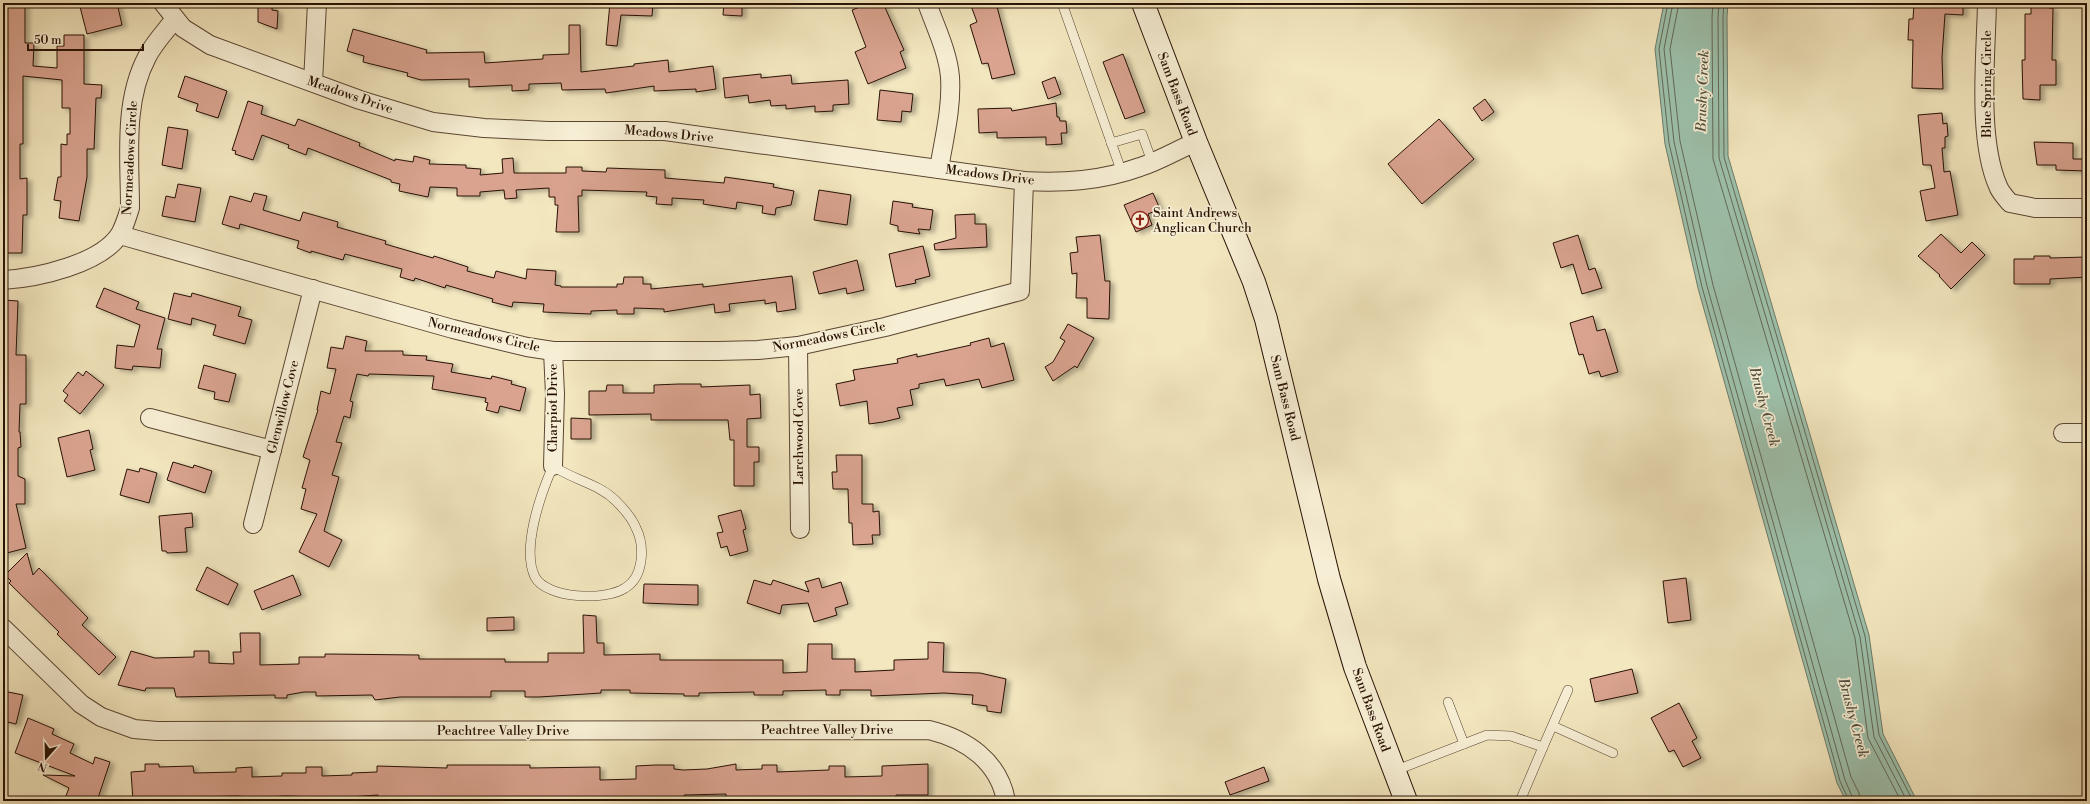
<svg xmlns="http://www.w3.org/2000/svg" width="2090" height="804" font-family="'Libre Bodoni',serif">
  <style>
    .water { fill: #9dc1ac; stroke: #6e7b69 }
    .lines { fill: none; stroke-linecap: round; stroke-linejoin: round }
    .shore { stroke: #626958; stroke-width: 1 }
    .building { fill: #d9a38f; stroke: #281104; filter: url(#shadow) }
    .service-casing { stroke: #5b4633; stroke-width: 10 }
    .minor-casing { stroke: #5b4633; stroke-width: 20 }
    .secondary-casing { stroke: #281104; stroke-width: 24 }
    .service { stroke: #f7efd5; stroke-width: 9 }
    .minor { stroke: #f7efd5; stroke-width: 18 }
    .secondary { stroke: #f7efd5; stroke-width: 22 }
    .labels { text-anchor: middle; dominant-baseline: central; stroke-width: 3.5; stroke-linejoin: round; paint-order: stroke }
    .street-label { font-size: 13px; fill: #281104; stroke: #f7efd5 }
    .poi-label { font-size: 13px; fill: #281104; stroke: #f7efd5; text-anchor: start }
    .water-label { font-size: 14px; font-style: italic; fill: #514f3f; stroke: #f7efd5 }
  </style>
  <defs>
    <filter id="shadow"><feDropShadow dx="4.5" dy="2.5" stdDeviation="2" flood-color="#0004"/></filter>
  </defs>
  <rect width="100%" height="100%" fill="#f3e7bf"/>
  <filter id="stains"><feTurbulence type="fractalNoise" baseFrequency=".005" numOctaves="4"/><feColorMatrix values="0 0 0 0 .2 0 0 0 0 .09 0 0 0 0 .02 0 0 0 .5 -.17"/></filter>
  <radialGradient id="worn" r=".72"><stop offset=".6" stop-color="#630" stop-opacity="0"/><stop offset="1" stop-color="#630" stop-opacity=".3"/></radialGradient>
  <!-- water -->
  <path class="water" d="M1664,3h64l-1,14 1,139 141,479 14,99 34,67h-71l-9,-18 -139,-495 -33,-144 -10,-95z"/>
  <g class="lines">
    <!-- shore -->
    <g class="shore">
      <path d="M1668,3l-9,46 10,94 33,144 138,494 9,20"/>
      <path d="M1673,3l-9,46 10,93 33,144 138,494 9,21"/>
      <path d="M1679,3l-9,46 10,92 33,144 138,492 8,16 1,8"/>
      <path d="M1713,3l-1,14 1,142 142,479 13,100 33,63"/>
      <path d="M1719,3l-1,14 1,141 141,479 14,100 33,64"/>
      <path d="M1724,3l-1,14 1,140 141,479 14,99 34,66"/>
    </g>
  </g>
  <!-- building -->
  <g class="building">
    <path d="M3,3h22v40h9l-1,23 24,2v-22h7v-11h20v49l18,1 -1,13h-5l-2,51h-7v28l-8,44 -20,-3 2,-17 -7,-1 4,-23h3v-33l6,1v-11h3v-26h-8v-28l-39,-4v68h-3v35l7,-1v37h-4l-1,38h-19z"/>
    <path d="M79,3h38l5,22 -35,9z"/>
    <path d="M258,3h14v7l6,1 -1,18 -19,-7z"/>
    <path d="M610,3h43l-1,13 -31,-1 -4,31 -11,-1z"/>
    <path d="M724,3h18v13l-19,-1z"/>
    <path d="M870,3h13l21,47 -4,2 6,16 -38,16 -13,-32 11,-5 -14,-37z"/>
    <path d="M970,3h26l19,71 -23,5 -4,-16 -6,1 -12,-39 7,-3z"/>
    <path d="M1914,3h49v12l-18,-1 -3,43 1,32 -31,-1 1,-48h-5l1,-21h4z"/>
    <path d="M2031,3h19l-1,5h4l-1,52h4v25h-16v15l-17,-1 -1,-39h3v-46h6z"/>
    <path d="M569,25h11l1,47 53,-6v-2l34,-4 1,12 44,-6 3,23 -20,3v-3l-42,2v-5l-48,7 -1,-4 -43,1 -1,-7 -32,1v6l-17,1v-6l-43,2v-8l-48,1 -14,-4 1,-3 -45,-11 1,-6 -17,-5 6,-22 74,21 -1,3 58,-1 1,11 58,-4v-4l26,-1z"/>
    <path d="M1123,54l22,58 -20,7 -22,-57z"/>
    <path d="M761,74v4l30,-3 1,9 56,-4 1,24 -16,1v6l-18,1v-6l-29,3v-4l-15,1 -1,-6 -21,3 -1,-8 -23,3 -2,-20z"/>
    <path d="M185,76l42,15 -9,27 -22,-7 2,-7 -20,-7z"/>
    <path d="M1055,77l6,17 -13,5 -6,-17z"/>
    <path d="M880,90l33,4 -2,18 -9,-1 -1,11 -24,-2z"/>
    <path d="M1485,99l9,13 -12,9 -9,-13z"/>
    <path d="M248,101l15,5 -2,8 34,12 3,-7 62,24 -1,3 36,15v-2l18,3 1,-6 16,4 -1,4 37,1v3l15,1 -1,6 23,-2 -1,-14 11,-1 1,15h52v-6h16v4l24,1 1,-4 58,2v8l59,5 1,-6 49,7 -1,3 21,4 -3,14 -15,3 -1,7 -13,-2 1,-7 -26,-4 -1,7 -33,-5 1,-4 -32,-2v7l-16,-1 1,-7 -11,-1 1,-4 -65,-2v6h-4l1,36h-23l2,-27h-3v-8h-6v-9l-33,2 1,8 -12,1 -1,-9 -24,2v4h-23v-8l-27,-1 -2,10 -29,-6 1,-7 -9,-2v-2l-83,-32 -2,7 -18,-7 1,-3 -27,-10 -9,25 -18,-6 1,-3 -4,-1z"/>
    <path d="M1056,103l1,14h2l1,4h6l1,12h-6l1,11 -16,1v-8l-49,1v-6l-18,1 -1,-24 33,-1 1,3z"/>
    <path d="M1942,113l1,11 4,-1 1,13 -3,1v11h-3l2,24 6,-1 8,44 -32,6 -6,-30 15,-3 -4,-23h-8l-5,-50z"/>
    <path d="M1439,119l35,40 -52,45 -34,-40z"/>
    <path d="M168,127l20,3 -6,39 -20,-4z"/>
    <path d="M2034,142l39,1v16h14v12l-31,-1v-5h-19z"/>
    <path d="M178,184l23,4 -6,34 -33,-6 4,-20 9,2z"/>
    <path d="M819,190l32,5 -4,30 -33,-5z"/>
    <path d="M254,193l13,3 -4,14 37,11 3,-9 35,10 -1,5 49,14 -1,3 48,14 1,-2 34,11 -1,4 27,7 2,-7 30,8 1,-10 29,2 -1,14 6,1v1h56v-3h6l1,-7h19v7h8v5l52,-5v3l89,-11 4,33 -19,3 -1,-10 -11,2v-4l-36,4 1,7 -15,2 -1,-9 -50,8v-3l-30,-1v6h-17v-4l-26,1v3l-48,-2 1,-8 -31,-2 -1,5 -20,-5 1,-3 -47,-14 -1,3 -30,-10 -1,3 -14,-4 2,-8 -57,-15 -2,6 -32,-9v2l-14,-5 2,-7 -59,-17 -1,5 -17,-5 8,-28 21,6z"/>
    <path d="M1153,193l7,16 -12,5 4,11 -16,7 -12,-27z"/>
    <path d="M893,201l20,3 -1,3 21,3 -3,20 -12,-1 2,5 -22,-3v-5l-8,-2z"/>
    <path d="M975,214v10h11l1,23 -52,3 -1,-6 22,-6 -1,-23z"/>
    <path d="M1941,234l20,19 11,-11 13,13 -34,34 -12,-13 1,-1 -22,-19z"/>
    <path d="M1100,235l5,46h5l-1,38 -22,-1v-20h-11l1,-25 -5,1 -2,-21 8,-1 -2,-15z"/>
    <path d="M1578,235l11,35 6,-2 7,20 -20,6 -9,-30 -12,4 -8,-25z"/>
    <path d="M923,246l7,30 -15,4 1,3 -20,4 -7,-33z"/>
    <path d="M2034,256h16v2l37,-1v20l-37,2v5h-36v-25h20z"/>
    <path d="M857,260l7,30 -17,4 -1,-6 -27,6 -6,-22z"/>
    <path d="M104,288l35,14 -3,7 29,9 -8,31h5l-2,19 -27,-2 -1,4 -17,-2 2,-23 17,2 6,-22 -44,-18z"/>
    <path d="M174,293l17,4 1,-4 49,14 -3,9 14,4 -7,24 -32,-9 3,-10 -24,-7 -1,7 -23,-6z"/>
    <path d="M3,300l15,1 -2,54h10v49h-6l-1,28h1l1,15 -3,1v28l7,3v25h-9l10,44 -23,6z"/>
    <path d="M1593,316l4,15 8,-2 13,43 -17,5 -2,-6 -10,3 -6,-20 -4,1 -9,-32z"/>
    <path d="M1068,324l26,14 -17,30 -2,-2 -22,15 -8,-14 8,-5 12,-21 -5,-3z"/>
    <path d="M346,336l21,5 -2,10h38v4l24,1 -1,4 27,4 -2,8 40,7 1,-3 20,5 -1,3 15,4 -6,23 -20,-5 -2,7 -12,-3 2,-7 -3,-1 1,-4 -54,-9 2,-13 -65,-2 -1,2 -11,-2 -7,27 3,1 -3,16 -6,-2 -8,26 6,1 -10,32 7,2 -15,54 18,9 -13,27 -30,-15 18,-38 -16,-5 5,-20 -4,-1 8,-28 -7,-3 15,-47h-1l4,-19 9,3 6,-25 -9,-1 4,-21 12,2z"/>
    <path d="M989,338l2,9 13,-4 10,37 -32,8 -3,-9 -33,7 -2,-7 -25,5v4l-9,2 3,15 -16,3 3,10 -17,4 -14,2 -2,-23 -27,5 -4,-22 19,-4 -2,-10 45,-7 -1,-4 20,-5v3l54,-12 -1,-2z"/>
    <path d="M204,365l32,9 -7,28 -15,-3 1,-7 -17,-4z"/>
    <path d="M86,371l18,14 -24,29 -16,-13 4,-6 -5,-4 15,-19 5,4z"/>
    <path d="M679,384h22v3l49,-2v10l10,-1 1,24 -14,1v28h12v15h-5v24h-20v-46h-4l-2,-20h-77v-6l-62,1v-24h17l1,-6h16v8h31v-8z"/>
    <path d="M571,418l20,1v20h-20z"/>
    <path d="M89,430l4,19 -3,1 5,20 -28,7 -9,-39z"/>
    <path d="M836,455h26v49h11v8l6,-1 1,24h-8l1,9 -20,1 -1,-22h-3l-1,-34h-15l-1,-17h5z"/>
    <path d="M173,462l20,6 1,-3 18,6 -7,22 -38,-13z"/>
    <path d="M140,468l17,5 -8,30 -29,-8 7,-26 12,3z"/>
    <path d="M741,510l5,19 -3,1 5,21 -18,5 -3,-10 -6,2 -4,-15 6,-1 -5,-16z"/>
    <path d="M192,513l1,14 -8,1 2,24 -20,1 -1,-2h-4l-3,-35z"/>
    <path d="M27,553l6,22 6,-7 49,50 -6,7 34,32 -17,18 -42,-41 2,-2 -50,-49 2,-2 -6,-6z"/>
    <path d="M207,567l31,17 -10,21 -32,-15z"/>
    <path d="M293,575l8,20 -39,15 -8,-19z"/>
    <path d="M819,578l3,10 19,-6 7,22 -13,4 2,7 -23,7 -6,-19 -26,2 -2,9 -33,-11 7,-23 17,5 2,-5 36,12 -4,-10z"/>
    <path d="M1686,578l5,42 -23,3 -5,-42z"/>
    <path d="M644,584l54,1v20l-55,-2z"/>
    <path d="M583,615l13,1 1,27h7v12l56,-1v6h123v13l24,-1 1,-28h24v15h23v13l39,-2v-10l34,-1v-17l16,1 -1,29 37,1 26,6 -5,34 -14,-2v-5l-15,-2 1,-9 -29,-2 -73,3v-6h-31v5h-14v-5l-43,1v4h-29v-3l-55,1v3h-15v-2l-54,-1v-3h-29v3l-62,4h-14v-6h-34v6h-91l-25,3 -3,-5 -56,1v-4h-12l-17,3v3h-12v-3l-99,2 -2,-9h-28l-1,3 -27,-6 13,-34 24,7 39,-1v-6h15v12l25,1 -1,-12h8l-1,-19h20v32l39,-1v-7h26v-3l94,1v4h86v3h43v-9h36z"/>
    <path d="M514,617v13l-27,1v-13z"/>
    <path d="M1632,669l6,24 -43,9 -5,-23z"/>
    <path d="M3,691l20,4 -7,29 -13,-3z"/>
    <path d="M1679,703l18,35 -5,3 9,17 -18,9 -9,-17 -5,2 -18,-34z"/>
    <path d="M28,718l26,11 -2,5 22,10 -4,9 23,11 2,-7 15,5 -13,39h-33l5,-13 -26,-13 32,1 -60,-23z"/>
    <path d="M145,764h14v3l34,-1 1,7 42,-1v-4l16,-1v10l30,-1v-3h24v-6h16v9l30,-1v-2l25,-1v-6l70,2v-3h83v3l70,-1v13l36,-1v-13l19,-1h19v4l9,1 24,-1 29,-5v6l26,-1v-4h15v7l52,-2v-4h16v11l37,-1v-10l46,-2v31h-32v6h-121v-3l-49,1v-5l-42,1v6h-306v-6l-43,3v3h-14v-4l-36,-1 -20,1 1,4h-15v-4l-14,-1 -43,1v4h-61l-2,-29 14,-1z"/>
    <path d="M1264,767l5,14 -39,14 -5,-13z"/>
  </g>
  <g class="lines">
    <!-- service casing -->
    <g class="service-casing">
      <g id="service">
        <path d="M1062,3l60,170"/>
        <path d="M1111,143l31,-9 10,28"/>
        <path d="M553,466c20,14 45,17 63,35 7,7 16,17 20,27 9,18 8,49 -11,60 -19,13 -78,11 -90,-11 -14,-28 6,-84 18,-111z"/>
        <path d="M1448,702l16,42"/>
        <path d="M1553,726l60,27"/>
        <path d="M1543,747l25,-57"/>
        <path d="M1394,771l93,-36 24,1 32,11 -23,54"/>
      </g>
    </g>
    <!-- minor casing -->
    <g class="minor-casing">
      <g id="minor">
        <path d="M163,3l20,25 27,17 150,55 73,22 51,6 64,3h117l359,50c40,2 77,0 116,-14 19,-6 37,-17 56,-25"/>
        <path d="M927,3c8,23 21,49 23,74 2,31 -6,61 -11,92"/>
        <path d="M1987,3c-1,52 -10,135 11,183 2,6 8,12 12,17l25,5h52"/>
        <path d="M313,82l4,-79"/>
        <path d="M120,235l333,94 74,18 26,4h165l40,-1 40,-4 87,-19 135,-36 4,-110"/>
        <path d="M3,280c34,-2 98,-16 117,-46 5,-9 7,-17 10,-26 0,-50 -7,-106 17,-151 7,-14 18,-25 27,-37"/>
        <path d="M798,346l2,183"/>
        <path d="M553,351l2,43 -2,72"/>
        <path d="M150,418l122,32"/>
        <path d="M2063,433h24"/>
        <path d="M253,524l60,-235"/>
        <path d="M3,628l78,76 20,13 33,12 23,2 772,-1c37,9 70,31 77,71"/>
      </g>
    </g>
    <!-- secondary casing -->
    <g class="secondary-casing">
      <path id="secondary" d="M1143,3l53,139 58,140 12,37 63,260 26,88 51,134"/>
    </g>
    <!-- service -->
    <use href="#service" class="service"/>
    <!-- minor -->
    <use href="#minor" class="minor"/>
    <!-- secondary -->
    <use href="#secondary" class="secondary"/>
  </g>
  <!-- icons -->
  <defs>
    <g id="church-ring" transform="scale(0.9)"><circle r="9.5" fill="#f7efd5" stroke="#8f2418" stroke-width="1.5"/><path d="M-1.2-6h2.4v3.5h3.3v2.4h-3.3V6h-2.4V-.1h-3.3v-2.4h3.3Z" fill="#8f2418"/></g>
  </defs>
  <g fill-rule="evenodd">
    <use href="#church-ring" x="1140" y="220"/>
  </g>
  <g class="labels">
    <!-- street labels -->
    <g class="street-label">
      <text transform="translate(1987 84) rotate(-90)">Blue Spring Circle</text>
      <text transform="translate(1177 94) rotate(69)">Sam Bass Road</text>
      <text transform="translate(350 95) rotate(19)">Meadows Drive</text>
      <text transform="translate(669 134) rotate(5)">Meadows Drive</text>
      <text transform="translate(130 158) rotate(-87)">Normeadows Circle</text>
      <text transform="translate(990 175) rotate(7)">Meadows Drive</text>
      <text transform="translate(484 335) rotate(13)">Normeadows Circle</text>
      <text transform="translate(829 337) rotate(-11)">Normeadows Circle</text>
      <text transform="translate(1285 398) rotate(76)">Sam Bass Road</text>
      <text transform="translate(283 407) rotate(-76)">Glenwillow Cove</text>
      <text transform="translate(553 408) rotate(-90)">Charpiot Drive</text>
      <text transform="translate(799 437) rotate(-90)">Larchwood Cove</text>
      <text transform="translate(1371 710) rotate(70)">Sam Bass Road</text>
      <text x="827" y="730">Peachtree Valley Drive</text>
      <text x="503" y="731">Peachtree Valley Drive</text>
    </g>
    <!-- poi labels -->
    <g class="poi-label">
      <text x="1153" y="213">Saint Andrews<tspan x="1153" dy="15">Anglican Church</tspan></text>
    </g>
    <!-- water labels -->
    <g class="water-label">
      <text transform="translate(1703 91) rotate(-88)">Brushy Creek</text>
      <text transform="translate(1764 407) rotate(75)">Brushy Creek</text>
      <text transform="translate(1853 718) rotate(75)">Brushy Creek</text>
    </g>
  </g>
  <!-- margin -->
  <rect width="2090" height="804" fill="none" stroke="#f3e7bf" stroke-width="16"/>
  <rect x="4" y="4" width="2082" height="796" fill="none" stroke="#281104" stroke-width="2"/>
  <rect x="8" y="8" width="2074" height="788" fill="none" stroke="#281104"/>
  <!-- north arrow -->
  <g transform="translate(46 758) rotate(200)" stroke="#f7efd5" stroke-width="3" paint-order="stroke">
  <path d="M0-3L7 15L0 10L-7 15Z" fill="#281104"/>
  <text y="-6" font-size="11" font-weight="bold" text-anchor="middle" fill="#281104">N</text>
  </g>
  <!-- scale -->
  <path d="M28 44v6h115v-6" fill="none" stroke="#281104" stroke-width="2"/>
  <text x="34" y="44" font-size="12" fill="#281104" stroke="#f7efd5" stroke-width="3" paint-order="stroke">50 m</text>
  <rect width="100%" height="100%" filter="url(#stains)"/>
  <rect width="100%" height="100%" fill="url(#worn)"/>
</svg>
